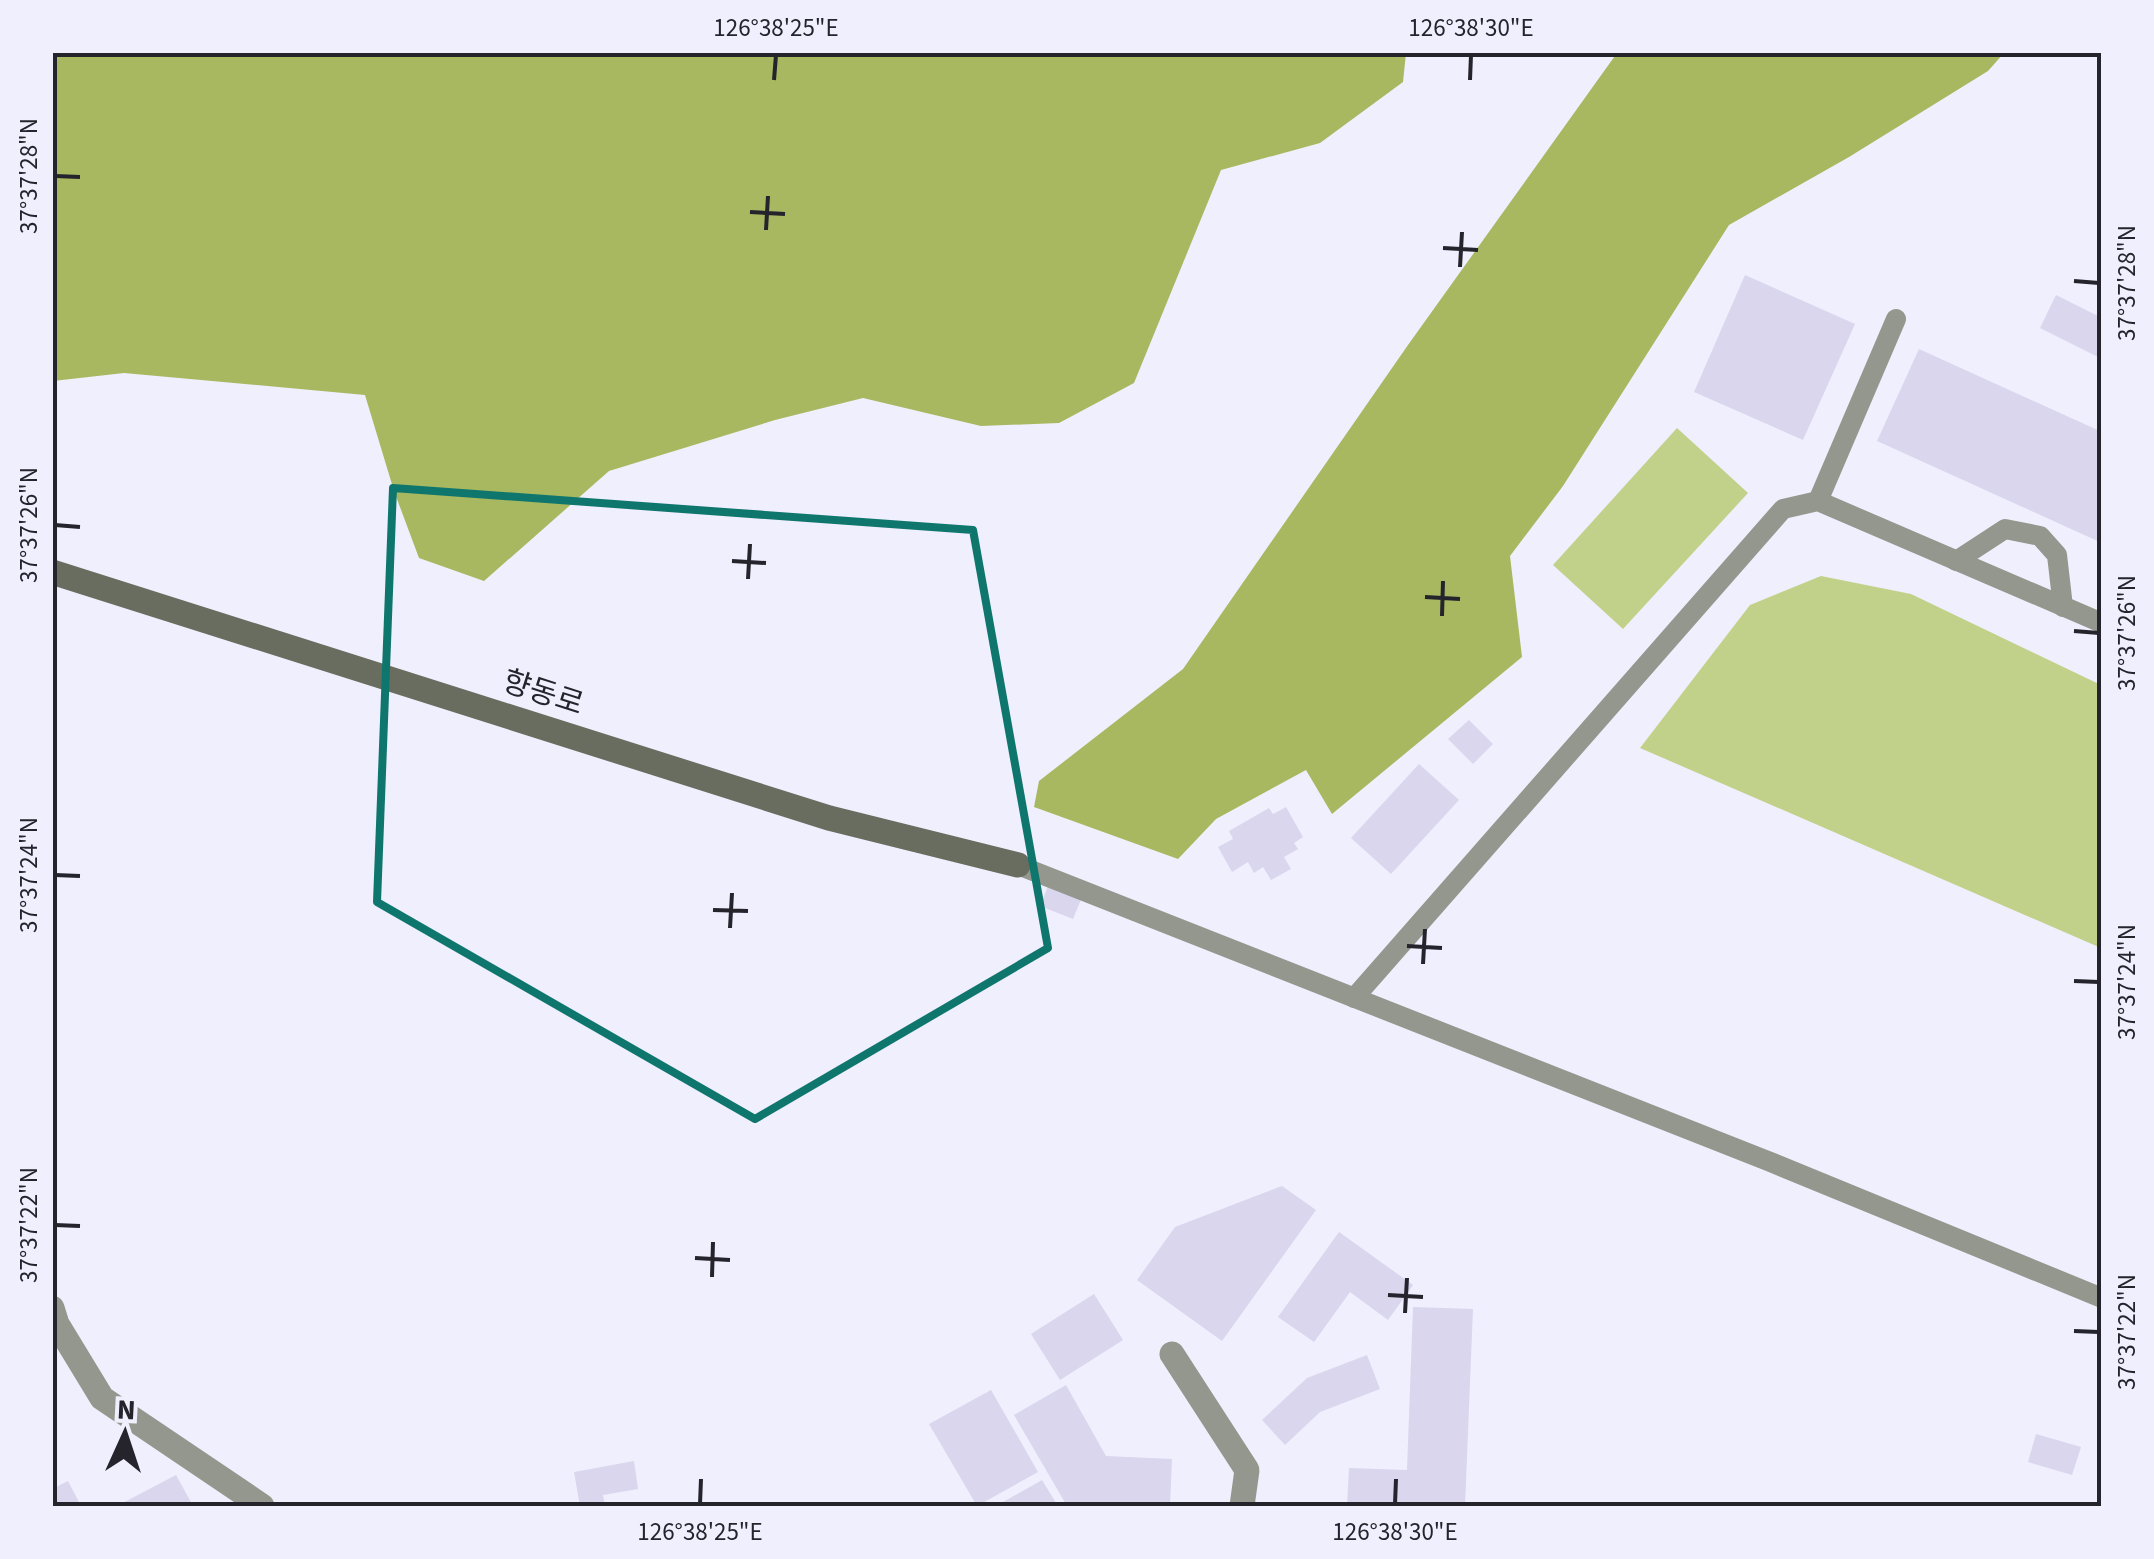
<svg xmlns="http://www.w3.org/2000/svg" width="2154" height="1559" font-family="'Source Sans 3','Noto Sans KR',sans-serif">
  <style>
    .green { fill: #c2d18a }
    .forest { fill: #a7b860 }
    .building { fill: #d9d6ee }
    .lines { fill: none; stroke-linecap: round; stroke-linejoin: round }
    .lane { stroke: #94978d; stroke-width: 20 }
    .street { stroke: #94978d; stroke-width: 25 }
    .secondary { stroke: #696d5f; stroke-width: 25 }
    .marked { fill: none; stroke: #0f766e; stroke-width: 8; stroke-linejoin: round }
    .ticks { fill: none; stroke: #25232c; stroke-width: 4 }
    .labels { text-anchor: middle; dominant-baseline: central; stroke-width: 9; stroke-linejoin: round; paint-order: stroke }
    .street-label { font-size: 30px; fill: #25232c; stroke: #f0effd }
    .neatline { fill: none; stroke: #25232c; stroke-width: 4 }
    .ticks-label { font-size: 25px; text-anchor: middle; fill: #25232c }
  </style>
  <rect width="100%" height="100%" fill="#f0effd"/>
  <!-- green -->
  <g class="green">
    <path d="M1677,428l71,65 -125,136 -70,-64z"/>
    <path d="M1821,576l90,18 190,91v263l-461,-200 110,-143z"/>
  </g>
  <!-- forest -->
  <g class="forest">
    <path d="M52,53l1,-1 1353,1 -3,29 -83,61 -99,27 -87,213 -75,40 -78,3 -118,-28 -88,22 -166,51 -125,110 -65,-23 -25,-67 -29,-96 -241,-22 -71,8z"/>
    <path d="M1617,53h387l-16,18 -139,86 -120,68 -166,261 -53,70 12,101 -190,157 -26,-44 -90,49 -38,40 -144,-52 5,-26 144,-112 225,-324z"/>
  </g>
  <!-- building -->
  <g class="building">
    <path d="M1745,275l110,49 -52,116 -109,-48z"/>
    <path d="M2056,295l46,23v41l-62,-31z"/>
    <path d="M1919,349l183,83v111l-225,-102z"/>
    <path d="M1469,720l24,24 -20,20 -25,-25z"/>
    <path d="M1419,764l40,36 -68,74 -40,-36z"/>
    <path d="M1286,807l17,30 -9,6 4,6 -14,8 7,12 -20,11 -8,-13 -9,6 -6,-11 -16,10 -14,-25 15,-8 -4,-8 40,-23 4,6z"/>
    <path d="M1049,884l33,13 -9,22 -33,-13z"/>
    <path d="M1282,1186l34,24 -94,131 -85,-61 38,-53z"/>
    <path d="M1339,1232l74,53 -25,35 -38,-28 -36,50 -36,-25z"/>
    <path d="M1094,1294l29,46 -63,40 -29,-46z"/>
    <path d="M1413,1307l60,2 -8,197h-118l2,-38 58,2z"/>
    <path d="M1367,1355l13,34 -60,23 -35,33 -23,-25 45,-42z"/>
    <path d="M1066,1385l40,71 66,3 -2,47h-103l-53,-91z"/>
    <path d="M991,1390l47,82 -61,34 -48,-82z"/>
    <path d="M2036,1434l45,13 -9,28 -44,-13z"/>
    <path d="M634,1461l4,28 -35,6 2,11h-25l-6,-34z"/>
    <path d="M176,1475l17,31h-76z"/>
    <path d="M1042,1480l16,26h-62z"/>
    <path d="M68,1481l13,25h-29v-17z"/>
  </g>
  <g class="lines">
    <!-- lane -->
    <g class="lane">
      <path d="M1818,501l78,-182"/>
      <path d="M1956,561l49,-32 35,7 17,19 6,52"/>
      <path d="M1018,865l750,296 334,137"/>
      <path d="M1354,998l429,-489 35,-8 284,122"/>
    </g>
    <!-- street -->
    <g class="street">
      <path d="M52,1308l5,16 45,74 160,108"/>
      <path d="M1172,1354l75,116 -5,36"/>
    </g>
    <!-- secondary -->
    <path class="secondary" d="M52,572l777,246 189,47"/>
  </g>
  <!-- marked area -->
  <path class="marked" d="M393,488l580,42 75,418 -293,171 -378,-217z"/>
  <!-- ticks -->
  <path class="ticks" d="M774,80l2,-25M1470,80l1,-25M55,176l25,1M750,212l35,2M766,230l2,-34M1443,248l35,2M1460,267l2,-35M2074,281l25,2M55,525l25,2M732,561l34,2M748,579l2,-35M1425,597l35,2M1442,616l1,-35M2074,631l25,2M55,875l25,1M713,910l35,1M730,928l2,-35M1407,946l35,2M1423,964l2,-35M2074,981l25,1M55,1225l25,1M695,1258l35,2M712,1277l1,-35M1388,1295l35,2M1405,1313l2,-35M2074,1331l25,1M700,1504l1,-25M1395,1504l1,-25"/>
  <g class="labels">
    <!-- street labels -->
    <g class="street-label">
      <text transform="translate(543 693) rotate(18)">향동로</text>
    </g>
  </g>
  <!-- border -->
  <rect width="2154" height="1559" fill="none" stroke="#f0effd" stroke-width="110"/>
  <!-- north arrow -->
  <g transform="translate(125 1434) rotate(3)" stroke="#f0effd" stroke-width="8" paint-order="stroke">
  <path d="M0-8L18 38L0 25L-18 38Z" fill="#25232c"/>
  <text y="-15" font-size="28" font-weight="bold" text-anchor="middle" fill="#25232c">N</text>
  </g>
  <rect x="55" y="55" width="2044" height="1449" class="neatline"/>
  <g class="ticks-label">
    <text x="776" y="36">126°38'25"E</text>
    <text x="1471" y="36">126°38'30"E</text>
    <text transform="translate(28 176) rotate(-90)" y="9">37°37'28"N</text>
    <text transform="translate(2126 283) rotate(-90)" y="9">37°37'28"N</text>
    <text transform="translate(28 525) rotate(-90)" y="9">37°37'26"N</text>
    <text transform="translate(2126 633) rotate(-90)" y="9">37°37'26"N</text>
    <text transform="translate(28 875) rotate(-90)" y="9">37°37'24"N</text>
    <text transform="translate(2126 982) rotate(-90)" y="9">37°37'24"N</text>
    <text transform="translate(28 1225) rotate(-90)" y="9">37°37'22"N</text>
    <text transform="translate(2126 1332) rotate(-90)" y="9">37°37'22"N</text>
    <text x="700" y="1540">126°38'25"E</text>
    <text x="1395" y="1540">126°38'30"E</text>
  </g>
</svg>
